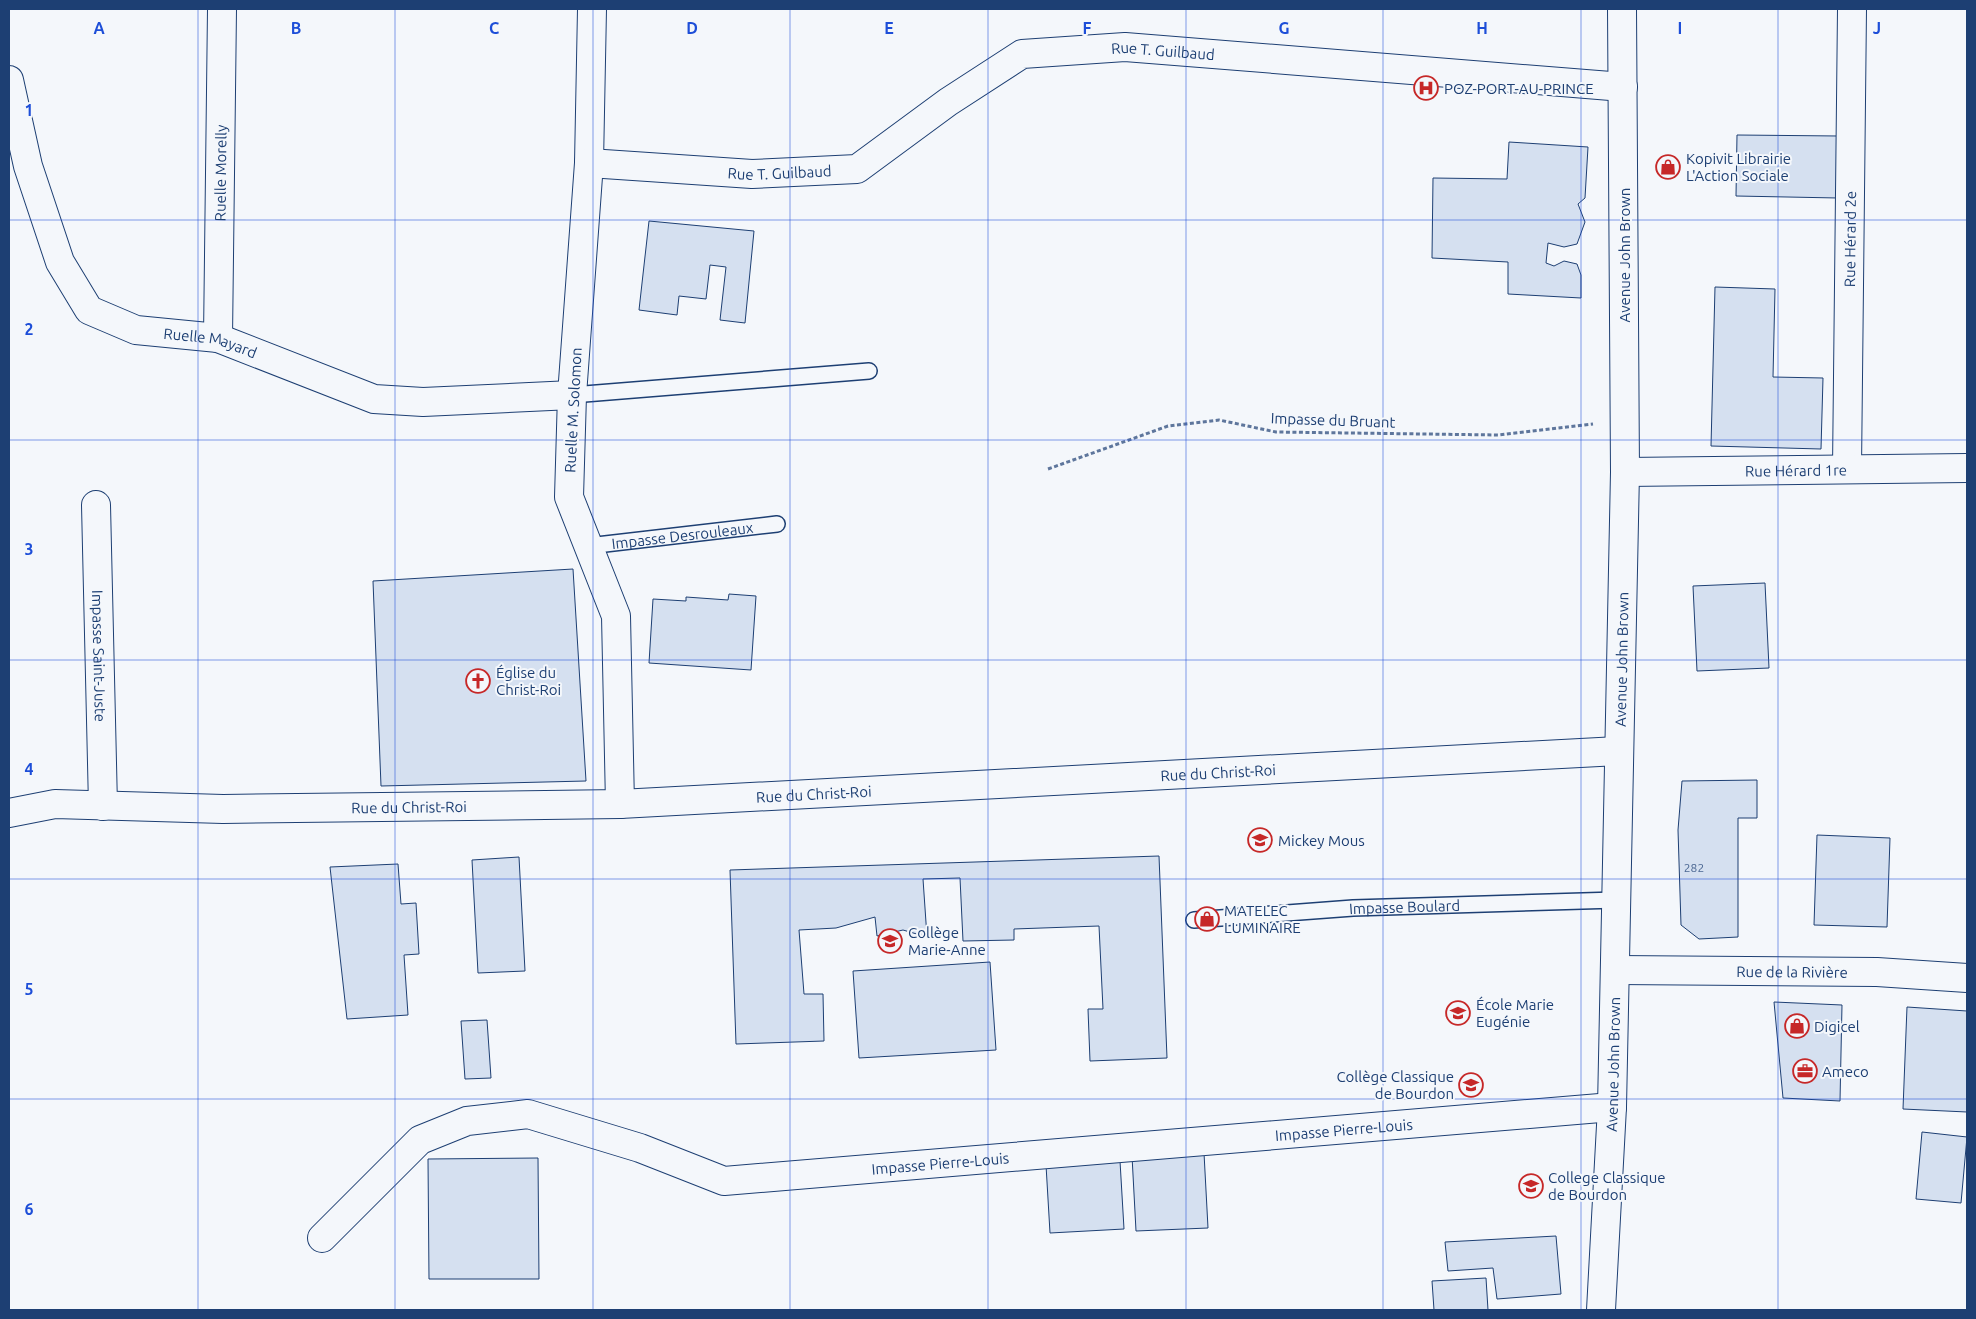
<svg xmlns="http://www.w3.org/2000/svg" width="1976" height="1319" font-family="Ubuntu,sans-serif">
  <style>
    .building { fill: #d5e0f0; stroke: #1d3f73 }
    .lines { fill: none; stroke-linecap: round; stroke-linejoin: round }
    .service-casing { stroke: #1d3f73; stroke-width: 18 }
    .minor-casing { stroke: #1d3f73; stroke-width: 30 }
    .tertiary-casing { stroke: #1d3f73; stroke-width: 30 }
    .secondary-casing { stroke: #1d3f73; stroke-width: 30 }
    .path { stroke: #5e769c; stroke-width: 3; stroke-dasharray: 4 2.5; stroke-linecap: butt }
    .service { stroke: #f4f7fb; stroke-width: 15 }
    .minor { stroke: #f4f7fb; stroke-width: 28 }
    .tertiary { stroke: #f4f7fb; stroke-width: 28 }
    .secondary { stroke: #f4f7fb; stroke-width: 28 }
    .grid { fill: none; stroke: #1d4ed8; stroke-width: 1; stroke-opacity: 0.55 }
    .labels { text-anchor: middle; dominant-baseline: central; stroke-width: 4; stroke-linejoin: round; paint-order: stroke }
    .number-label { font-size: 12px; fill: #4b6792 }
    .street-label { font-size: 15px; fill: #1d3f73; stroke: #f4f7fb }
    .poi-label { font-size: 15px; fill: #1d3f73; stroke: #f4f7fb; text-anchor: start }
    .grid-label { font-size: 16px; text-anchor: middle; font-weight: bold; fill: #1d4ed8; stroke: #f4f7fb; stroke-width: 4; stroke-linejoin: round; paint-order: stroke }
  </style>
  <rect width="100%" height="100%" fill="#f4f7fb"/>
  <!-- building -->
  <g class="building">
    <path d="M1737,135l102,1 -1,62 -102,-2z"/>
    <path d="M1509,142l79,5 -3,51 -7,6 7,18 -8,22 -13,3 -16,-4 -2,20 8,3 10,-5 13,3 4,11v23l-73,-4v-32l-76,-4 1,-80 74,1z"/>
    <path d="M649,221l105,10 -9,92 -25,-3 6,-53 -16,-2 -4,34 -27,-3 -2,19 -38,-5z"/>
    <path d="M1715,287l60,2 -2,88 50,1 -2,71 -110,-3z"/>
    <path d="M573,569l13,212 -205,5 -8,-205z"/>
    <path d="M1765,583l4,85 -72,3 -4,-85z"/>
    <path d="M729,594l27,2 -5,74 -102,-7 4,-64 33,2v-4l42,3z"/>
    <path d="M1757,780v38h-19v119l-39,2 -18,-14 -3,-95 4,-49z"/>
    <path d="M1817,835l73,3 -3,89 -73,-2z"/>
    <path d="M1159,856l8,202 -77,3 -2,-52h15l-4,-83 -85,3v11l-51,1 -3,-63 -37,1 4,58 -24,-7 -26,6 -2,-19 -39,11 -37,2 5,64h19l1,47 -88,3 -6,-174z"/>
    <path d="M519,857l6,114 -47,2 -6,-113z"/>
    <path d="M398,864l3,40 15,-1 3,51 -15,1 4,60 -61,4 -17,-152z"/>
    <path d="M990,962l6,88 -137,8 -6,-87z"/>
    <path d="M1774,1002l68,3 -2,96 -57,-3z"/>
    <path d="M1907,1007l60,4v101l-64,-3z"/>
    <path d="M487,1020l4,58 -26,1 -4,-58z"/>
    <path d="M1922,1132l45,5 -6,66 -45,-4z"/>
    <path d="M1204,1153l4,75 -72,3 -4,-75z"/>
    <path d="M538,1158l1,121h-110l-1,-120z"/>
    <path d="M1120,1161l4,68 -74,4 -4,-68z"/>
    <path d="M1556,1236l5,58 -64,5 -4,-31 -45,3 -3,-29z"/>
    <path d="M1486,1278l2,32h-54l-2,-29z"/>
  </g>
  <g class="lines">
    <!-- service casing -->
    <g class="service-casing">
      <g id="service">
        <path d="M572,395l297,-24"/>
        <path id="s1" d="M588,546l189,-22"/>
        <path id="s2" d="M1194,920l159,-12 263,-8"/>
      </g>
    </g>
    <!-- minor casing -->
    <g class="minor-casing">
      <g id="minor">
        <path d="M592,9l-3,154 -17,232 -3,102 47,119 4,188"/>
        <path id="s3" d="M9,80l19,86 32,96 29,48 47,20 82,8 156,61 49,3 149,-7"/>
        <path id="s4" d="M589,163l163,11 105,-5 91,-67 74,-48 103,-7 498,40"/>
        <path id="s5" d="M218,338l4,-329"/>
        <path id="s6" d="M1847,469l5,-460"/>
        <path id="s7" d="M1625,472l342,-4"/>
        <path id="s8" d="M96,505l7,301"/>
        <path id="s9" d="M1616,970l261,2 90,6"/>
        <path id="s10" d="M322,1238l98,-98 47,-19 61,-7 112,34 84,33 888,-74"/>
      </g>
    </g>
    <!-- tertiary casing -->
    <g class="tertiary-casing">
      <g id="tertiary">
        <path id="s11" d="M9,813l46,-9 168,5 397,-5 998,-53"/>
      </g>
    </g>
    <!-- secondary casing -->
    <g class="secondary-casing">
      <g id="secondary">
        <path id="s12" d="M1601,1310l11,-203 13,-635 -3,-463"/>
      </g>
    </g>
    <!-- path -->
    <path class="path" d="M1048,469l120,-43 51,-6 57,12 222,3 95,-11"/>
    <!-- service -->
    <use href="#service" class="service"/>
    <!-- minor -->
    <use href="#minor" class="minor"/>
    <!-- tertiary -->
    <use href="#tertiary" class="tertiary"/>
    <!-- secondary -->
    <use href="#secondary" class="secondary"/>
  </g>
  <!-- grid -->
  <path class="grid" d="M198,9v1301M395,9v1301M593,9v1301M790,9v1301M988,9v1301M1186,9v1301M1383,9v1301M1581,9v1301M1778,9v1301M9,220h1958M9,440h1958M9,660h1958M9,879h1958M9,1099h1958"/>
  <!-- icons -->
  <defs>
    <g id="hospital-ring" transform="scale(1.25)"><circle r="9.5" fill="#f4f7fb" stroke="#c62828" stroke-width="1.5"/><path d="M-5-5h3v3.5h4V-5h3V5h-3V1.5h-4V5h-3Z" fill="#c62828"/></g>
    <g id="shop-ring" transform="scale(1.25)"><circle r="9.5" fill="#f4f7fb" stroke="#c62828" stroke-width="1.5"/><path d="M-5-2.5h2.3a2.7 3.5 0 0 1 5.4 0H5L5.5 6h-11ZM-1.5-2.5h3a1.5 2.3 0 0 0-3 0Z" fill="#c62828"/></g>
    <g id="church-ring" transform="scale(1.25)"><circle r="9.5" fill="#f4f7fb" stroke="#c62828" stroke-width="1.5"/><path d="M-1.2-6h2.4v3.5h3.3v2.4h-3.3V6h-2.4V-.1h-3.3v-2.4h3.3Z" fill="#c62828"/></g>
    <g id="school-ring" transform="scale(1.25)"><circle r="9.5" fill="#f4f7fb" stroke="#c62828" stroke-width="1.5"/><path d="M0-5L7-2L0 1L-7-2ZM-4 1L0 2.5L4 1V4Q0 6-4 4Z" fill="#c62828"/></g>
    <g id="office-ring" transform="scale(1.25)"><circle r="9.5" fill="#f4f7fb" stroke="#c62828" stroke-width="1.5"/><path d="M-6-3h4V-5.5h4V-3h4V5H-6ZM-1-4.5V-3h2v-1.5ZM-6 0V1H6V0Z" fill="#c62828"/></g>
  </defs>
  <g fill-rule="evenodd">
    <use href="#hospital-ring" x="1426" y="88"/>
    <use href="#shop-ring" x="1668" y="167"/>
    <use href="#church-ring" x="478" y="681"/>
    <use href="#school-ring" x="1260" y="840"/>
    <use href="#shop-ring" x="1207" y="919"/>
    <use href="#school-ring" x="890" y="941"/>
    <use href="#school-ring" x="1458" y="1013"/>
    <use href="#shop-ring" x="1797" y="1026"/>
    <use href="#office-ring" x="1805" y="1071"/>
    <use href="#school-ring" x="1471" y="1085"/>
    <use href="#school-ring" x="1531" y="1186"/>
  </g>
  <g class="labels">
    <!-- number labels -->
    <g class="number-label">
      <text x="1694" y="867">282</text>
    </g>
    <!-- street labels -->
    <g class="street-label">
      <text stroke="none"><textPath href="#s4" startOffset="611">Rue T. Guilbaud</textPath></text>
      <text stroke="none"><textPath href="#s4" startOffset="191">Rue T. Guilbaud</textPath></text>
      <text stroke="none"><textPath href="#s5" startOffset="165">Ruelle Morelly</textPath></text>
      <text stroke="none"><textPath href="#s6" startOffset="230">Rue Hérard 2e</textPath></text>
      <text transform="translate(1624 255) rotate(-90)">Avenue John Brown</text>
      <text stroke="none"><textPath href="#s3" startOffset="372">Ruelle Mayard</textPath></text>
      <text transform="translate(573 410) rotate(-87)">Ruelle M. Solomon</text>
      <text transform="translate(1333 420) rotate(2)">Impasse du Bruant</text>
      <text stroke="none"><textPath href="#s7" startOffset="171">Rue Hérard 1re</textPath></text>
      <text stroke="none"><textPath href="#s1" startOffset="95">Impasse Desrouleaux</textPath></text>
      <text stroke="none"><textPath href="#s8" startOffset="151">Impasse Saint-Juste</textPath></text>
      <text stroke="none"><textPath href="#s12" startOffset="651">Avenue John Brown</textPath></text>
      <text stroke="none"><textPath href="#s11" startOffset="1211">Rue du Christ-Roi</textPath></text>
      <text stroke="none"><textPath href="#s11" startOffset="806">Rue du Christ-Roi</textPath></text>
      <text stroke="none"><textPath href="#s11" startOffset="401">Rue du Christ-Roi</textPath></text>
      <text stroke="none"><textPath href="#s2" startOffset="211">Impasse Boulard</textPath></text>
      <text stroke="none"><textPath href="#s9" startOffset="176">Rue de la Rivière</textPath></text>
      <text stroke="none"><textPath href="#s12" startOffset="246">Avenue John Brown</textPath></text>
      <text stroke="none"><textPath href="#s10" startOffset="1080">Impasse Pierre-Louis</textPath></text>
      <text stroke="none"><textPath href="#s10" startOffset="675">Impasse Pierre-Louis</textPath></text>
    </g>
    <!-- poi labels -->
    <g class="poi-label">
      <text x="1444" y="88">POZ-PORT-AU-PRINCE</text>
      <text x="1686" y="158">Kopivit Librairie<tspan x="1686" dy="17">L'Action Sociale</tspan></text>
      <text x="496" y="672">Église du<tspan x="496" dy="17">Christ-Roi</tspan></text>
      <text x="1278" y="840">Mickey Mous</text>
      <text x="1224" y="910">MATELEC<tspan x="1224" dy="17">LUMINAIRE</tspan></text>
      <text x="908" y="932">Collège<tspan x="908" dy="17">Marie-Anne</tspan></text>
      <text x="1476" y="1004">École Marie<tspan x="1476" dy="17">Eugénie</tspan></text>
      <text x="1814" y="1026">Digicel</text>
      <text x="1822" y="1071">Ameco</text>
      <text x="1454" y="1076" text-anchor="end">Collège Classique<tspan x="1454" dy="17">de Bourdon</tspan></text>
      <text x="1548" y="1177">College Classique<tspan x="1548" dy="17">de Bourdon</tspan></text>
    </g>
  </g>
  <g class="grid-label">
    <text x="99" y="34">A</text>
    <text x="296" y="34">B</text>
    <text x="494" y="34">C</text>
    <text x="692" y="34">D</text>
    <text x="889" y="34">E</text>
    <text x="1087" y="34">F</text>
    <text x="1284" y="34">G</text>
    <text x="1482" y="34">H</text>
    <text x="1680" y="34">I</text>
    <text x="1877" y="34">J</text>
    <text x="29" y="116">1</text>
    <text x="29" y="335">2</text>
    <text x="29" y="555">3</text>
    <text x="29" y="775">4</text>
    <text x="29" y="995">5</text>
    <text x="29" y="1215">6</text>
  </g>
  <!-- border -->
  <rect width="1976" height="1319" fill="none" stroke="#1d3f73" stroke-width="20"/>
</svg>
